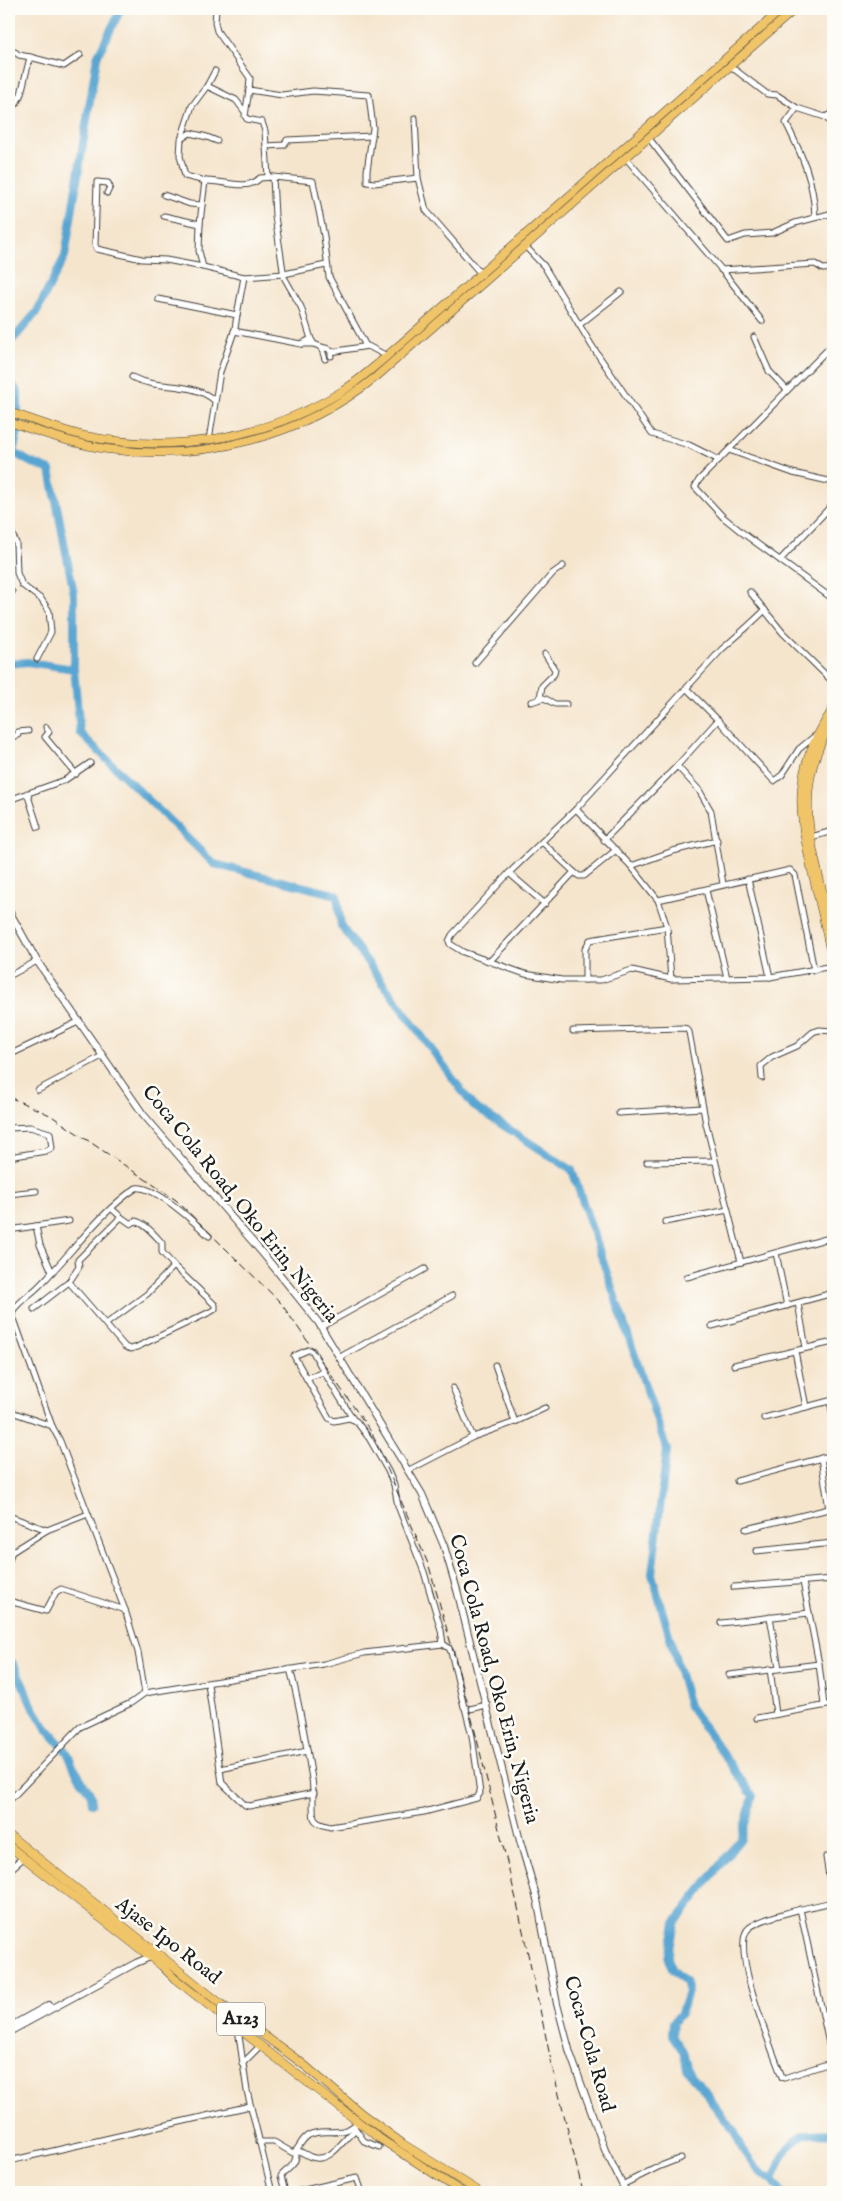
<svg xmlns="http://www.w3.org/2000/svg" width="842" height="2201" font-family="'IM FELL English',serif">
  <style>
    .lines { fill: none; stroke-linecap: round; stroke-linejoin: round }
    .river { stroke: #58a5d1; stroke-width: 8 }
    .minor-casing { stroke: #3d3a37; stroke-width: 7 }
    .tertiary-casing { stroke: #3d3a37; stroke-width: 8 }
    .primary-casing { stroke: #3d3a37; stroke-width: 9 }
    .trunk-casing { stroke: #3d3a37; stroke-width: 9 }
    .minor { stroke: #fff; stroke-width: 5 }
    .tertiary { stroke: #fff; stroke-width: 6 }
    .primary { stroke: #f0c469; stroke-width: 8 }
    .trunk { stroke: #f0c469; stroke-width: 8 }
    .rail { stroke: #1c1c1c; stroke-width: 1; stroke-dasharray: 8 4; stroke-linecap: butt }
    .labels { text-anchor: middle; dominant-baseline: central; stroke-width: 5; stroke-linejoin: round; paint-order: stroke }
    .shield { fill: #fdfcf7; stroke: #605f5e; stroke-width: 1 }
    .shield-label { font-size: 19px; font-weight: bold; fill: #1c1c1c }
    .street-label { font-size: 20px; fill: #1c1c1c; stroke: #fdfcf7 }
  </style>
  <rect width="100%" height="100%" fill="#fdfcf7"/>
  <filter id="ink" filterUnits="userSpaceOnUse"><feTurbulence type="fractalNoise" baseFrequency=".02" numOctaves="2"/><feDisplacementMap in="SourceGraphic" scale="10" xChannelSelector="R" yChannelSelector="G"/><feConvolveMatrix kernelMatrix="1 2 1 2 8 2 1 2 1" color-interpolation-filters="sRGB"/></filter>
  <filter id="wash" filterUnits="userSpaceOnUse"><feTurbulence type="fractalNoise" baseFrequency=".0096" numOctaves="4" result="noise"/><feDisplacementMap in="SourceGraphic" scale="20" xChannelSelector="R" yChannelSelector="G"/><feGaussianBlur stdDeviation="1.12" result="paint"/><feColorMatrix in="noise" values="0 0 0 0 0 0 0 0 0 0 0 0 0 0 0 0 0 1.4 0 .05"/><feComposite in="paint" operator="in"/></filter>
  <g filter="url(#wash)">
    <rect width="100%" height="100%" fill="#f5e5cd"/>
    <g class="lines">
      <!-- river -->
      <g class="river">
        <path d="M9,344l27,-31 29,-57 32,-199 24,-48"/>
        <path d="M9,380l9,12v40l-5,20 15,9 22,9 24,124v75l6,64 134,131 123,31 4,31 132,180 99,64 95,280 -15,124 37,132 64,90 -12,42 -66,85 -7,36 5,11 12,11 3,11 -7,21 -8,10 -1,12 11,16 4,17 5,9 16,17 4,9 22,28 10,21 11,15 9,9 9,4 8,12"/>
        <path d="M9,664l18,-2 47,7"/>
        <path d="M9,1658l5,7 19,42 13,21 21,24 7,16 17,27 1,8"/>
        <path d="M773,2180c7,-18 15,-43 37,-46 8,-1 15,0 23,-1"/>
      </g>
    </g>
  </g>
  <g filter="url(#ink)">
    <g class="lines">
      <!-- minor casing -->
      <g class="minor-casing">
        <g id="minor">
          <path d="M216,9l-1,14 2,8 33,47 -1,12"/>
          <path d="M9,52h6l4,3 11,2"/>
          <path d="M730,66l37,28 10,1 20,13"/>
          <path d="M207,86l29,14 9,12"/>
          <path d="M9,105l4,1 3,-2 5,-10 9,-37 34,9 16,-11"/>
          <path d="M833,113l-8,4 8,7"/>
          <path d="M415,118l3,60"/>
          <path d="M182,136l10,-30 15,-20 8,-15"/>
          <path d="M648,137l80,104 17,-6 27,-2 23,-10 38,-10"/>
          <path d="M266,146l18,-1 3,-5 85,-4"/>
          <path d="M625,157l96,112 41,52"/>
          <path d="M268,177l-3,-46 -3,-9 -15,-3 -2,-3 4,-26 33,5 31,-4 56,4 4,33 -6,43v11l7,1 44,-5 8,32 56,65"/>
          <path d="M273,177l40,4 11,55 5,41 37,69"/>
          <path d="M205,181c17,-1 42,11 55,-3l13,-1 2,39 9,61 17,30 10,32 -10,5h13l-3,-5"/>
          <path d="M107,193l3,-6 -2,-4 -11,-1 -2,63 2,4 45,10 24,1 37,7 -4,-16 1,-27 -36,-8"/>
          <path d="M164,195l26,9 12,1 -2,19"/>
          <path d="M202,205l3,-24 -20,-5 -5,-20 1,-17 9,-6 17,4 10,4"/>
          <path d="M815,217c-1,-36 -13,-62 -29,-94l11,-15 28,9"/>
          <path d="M525,246l19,20 48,80 60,88 37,11 30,15"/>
          <path d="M203,267l41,10 40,-3 42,-9"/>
          <path d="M721,270l94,-6 8,5 10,-1"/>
          <path d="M158,299l79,16 -2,14 -15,43 -11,68"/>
          <path d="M237,315l7,-38"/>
          <path d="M579,325l42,-33"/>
          <path d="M234,331l67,13"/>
          <path d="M754,337l15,34 18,19"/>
          <path d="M314,344l7,3 4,12"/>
          <path d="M833,344l-134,136 -4,7 28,30 21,17 89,65"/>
          <path d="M321,347l8,2 2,3v4"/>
          <path d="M331,352l37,-6 19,10"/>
          <path d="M132,377c26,14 58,3 82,23"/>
          <path d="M729,450l64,23 40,9"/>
          <path d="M9,527l7,16 1,30 5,12 19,14 8,12 2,21 -14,27"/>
          <path d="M780,560l53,-56"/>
          <path d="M750,592l33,41 50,49"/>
          <path d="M9,594l3,-2"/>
          <path d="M765,610c-14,14 -28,26 -43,39l-146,160 -67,64 -57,62 -3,6 1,3 13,8 62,22 37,6h39l31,-10 39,9 99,-2 63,-11"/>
          <path d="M475,663l78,-90 10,-7"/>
          <path d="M540,698l2,-12 12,-12 1,-4 -10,-16"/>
          <path d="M531,702l13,-4 11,6h11"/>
          <path d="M718,720l56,61 8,-6 17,-26 16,-13"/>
          <path d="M46,727l3,5 -4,5 31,37"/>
          <path d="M9,738l9,-3v-3l10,-1"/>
          <path d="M677,766l22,24 12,21 12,73"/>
          <path d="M27,793l11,34"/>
          <path d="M9,800l56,-20 25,-17"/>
          <path d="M576,809l55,57 27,34 9,27 4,52"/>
          <path d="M811,837l22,-6"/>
          <path d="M604,840l73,-74 41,-46 -31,-31"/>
          <path d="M542,842l32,30"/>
          <path d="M631,866l42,-15 44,-11"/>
          <path d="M509,873l36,31"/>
          <path d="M748,879l22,98"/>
          <path d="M706,890l21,88"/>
          <path d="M658,900l132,-30 5,5 19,95"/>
          <path d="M490,961l84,-89 5,4h5l32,-26"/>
          <path d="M9,976l28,-15"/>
          <path d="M585,980v-31l5,-9 77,-13"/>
          <path d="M573,1031l109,-3 5,1 2,3 17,92 35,138"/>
          <path d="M9,1055l71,-34"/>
          <path d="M762,1078l-1,-12 11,-9 25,-11 16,-14 6,-2 14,1"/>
          <path d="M38,1090l64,-34"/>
          <path d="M619,1113l84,-5"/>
          <path d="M9,1128l21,-1 20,6 2,15 -6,3 -37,6"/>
          <path d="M647,1162l68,-1"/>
          <path d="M9,1194l27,-3"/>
          <path d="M121,1217l10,7 4,-3c10,2 20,14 27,22v9l12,14"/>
          <path d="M665,1222l63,-12"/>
          <path d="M36,1226l4,19 12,27"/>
          <path d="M9,1230l60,-9"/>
          <path d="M776,1253l11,53"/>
          <path d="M687,1277l146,-40"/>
          <path d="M69,1282l56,65 6,2 6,-2 75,-36 3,-2v-4l-41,-39 -27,28 -41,30"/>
          <path d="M798,1303l8,45"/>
          <path d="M9,1305l43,121 8,15 65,169 13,42 7,41"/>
          <path d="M34,1309l35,-27 10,-15 -1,-7 43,-43 -9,-8"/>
          <path d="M12,1312c7,-11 18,-17 27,-26 31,-31 61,-74 97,-98 19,-3 59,35 73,48"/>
          <path d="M712,1326l121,-33"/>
          <path d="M321,1327l104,-58"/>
          <path d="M795,1351l11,56"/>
          <path d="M340,1357l112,-61"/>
          <path d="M734,1365l99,-23"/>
          <path d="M324,1372l-12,-22h-4l-14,6 35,62 5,3 15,-3 7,3 13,17 19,33 6,14 4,21 26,66 17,58 2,14"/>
          <path d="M306,1378l18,-6 29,47"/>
          <path d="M453,1388l20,49"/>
          <path d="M830,1401l3,15"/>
          <path d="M9,1411l43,15"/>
          <path d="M764,1418l69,-18"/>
          <path d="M515,1422l30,-14"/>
          <path d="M821,1458l8,51"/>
          <path d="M409,1470l64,-33 42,-15 -20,-57"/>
          <path d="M737,1481l96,-26"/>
          <path d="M9,1516l38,14"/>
          <path d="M746,1529l87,-21"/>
          <path d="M756,1551l77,-8"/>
          <path d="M9,1554l38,-24 41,-16"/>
          <path d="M9,1561l2,-7"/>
          <path d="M803,1582l16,82 5,41"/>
          <path d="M734,1587l99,-8"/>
          <path d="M9,1601l37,10 10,-19 5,-3 64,21"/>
          <path d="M770,1617l9,51"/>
          <path d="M721,1623l88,-10"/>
          <path d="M290,1669c10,36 16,73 22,110 2,9 0,34 2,39 2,6 10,7 16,9l94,-15 53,-14 3,-5 -8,-57 -7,-28"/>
          <path d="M770,1669l6,45"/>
          <path d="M729,1675l90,-11"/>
          <path d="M208,1684l12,85"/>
          <path d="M757,1718l76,-14"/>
          <path d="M307,1751l-87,18 2,14 23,22 4,1 65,-13"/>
          <path d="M9,1801l71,-74 51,-24 14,-10 179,-29 40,-11 79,-9 6,4 2,4 13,55 6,2 17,-4"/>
          <path d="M826,1857l7,45"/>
          <path d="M800,1909l33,153 -49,16 -2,-1c-8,-23 -54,-132 -33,-149 14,-12 66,-22 84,-26"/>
          <path d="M238,2029l9,62 25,101"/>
          <path d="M242,2064l18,-18"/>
          <path d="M354,2127l10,14 15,6"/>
          <path d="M259,2142h15l19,11c7,-5 8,-14 16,-18 17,-9 31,5 49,-13"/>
          <path d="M297,2150c5,2 9,5 14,7 20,7 31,-17 44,-27"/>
          <path d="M9,2161l241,-55"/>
          <path d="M622,2185l36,-18 23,-9"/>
          <path d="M254,2192l17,-4"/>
          <path d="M285,2192l-4,-16c8,-9 16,-11 15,-24"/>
          <path d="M296,2192l61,-14 5,14"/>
        </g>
      </g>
      <!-- tertiary casing -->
      <g class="tertiary-casing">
        <g id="tertiary">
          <path d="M9,911l28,50 106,153 121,141 54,67 104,172 22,52 13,44 63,251 17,58 20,105 13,49 35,97 21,42"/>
          <path d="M9,1870l15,-13"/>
          <path d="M9,2027l40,-22"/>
          <path d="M9,2032l127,-69 14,-6"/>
        </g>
      </g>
      <!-- primary casing -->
      <g class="primary-casing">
        <g id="primary">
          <path d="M9,412c25,8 50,18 76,24 88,18 179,3 256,-44 22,-14 42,-33 62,-50l379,-333"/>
          <path d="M9,422c32,10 64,22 98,27 97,13 195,-12 270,-73l418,-367"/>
          <path d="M833,709c-15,23 -29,50 -31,78 -3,28 4,57 10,84 8,31 15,62 21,93"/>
          <path d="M828,916c-16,-73 -38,-126 5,-196"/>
        </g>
      </g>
      <!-- trunk casing -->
      <g class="trunk-casing">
        <g id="trunk">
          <path d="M9,1835l212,169 82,60 59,50 41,30 77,48"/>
          <path d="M9,1846l153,120 13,13 204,159 83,54"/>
        </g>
      </g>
      <!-- minor -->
      <use href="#minor" class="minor"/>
      <!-- tertiary -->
      <use href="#tertiary" class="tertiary"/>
      <!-- primary -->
      <use href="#primary" class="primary"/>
      <!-- trunk -->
      <use href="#trunk" class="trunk"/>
      <!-- rail -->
      <path class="rail" d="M9,1097l41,18 126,85 104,102 92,131 57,133 42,149 46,188 36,167 30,122"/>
    </g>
  </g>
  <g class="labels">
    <!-- shield labels -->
    <rect class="shield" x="217" y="2002.5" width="48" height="33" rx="4"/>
    <g class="shield-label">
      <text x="241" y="2019">A123</text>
    </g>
    <!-- street labels -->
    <g class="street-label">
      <text transform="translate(240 1204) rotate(51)">Coca Cola Road, Oko Erin, Nigeria</text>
      <text transform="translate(494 1679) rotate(75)">Coca Cola Road, Oko Erin, Nigeria</text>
      <text transform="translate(168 1941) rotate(38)">Ajase Ipo Road</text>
      <text transform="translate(589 2044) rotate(74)">Coca-Cola Road</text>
    </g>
  </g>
  <!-- margin -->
  <rect width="842" height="2201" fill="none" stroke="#fdfcf7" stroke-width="30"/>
</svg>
